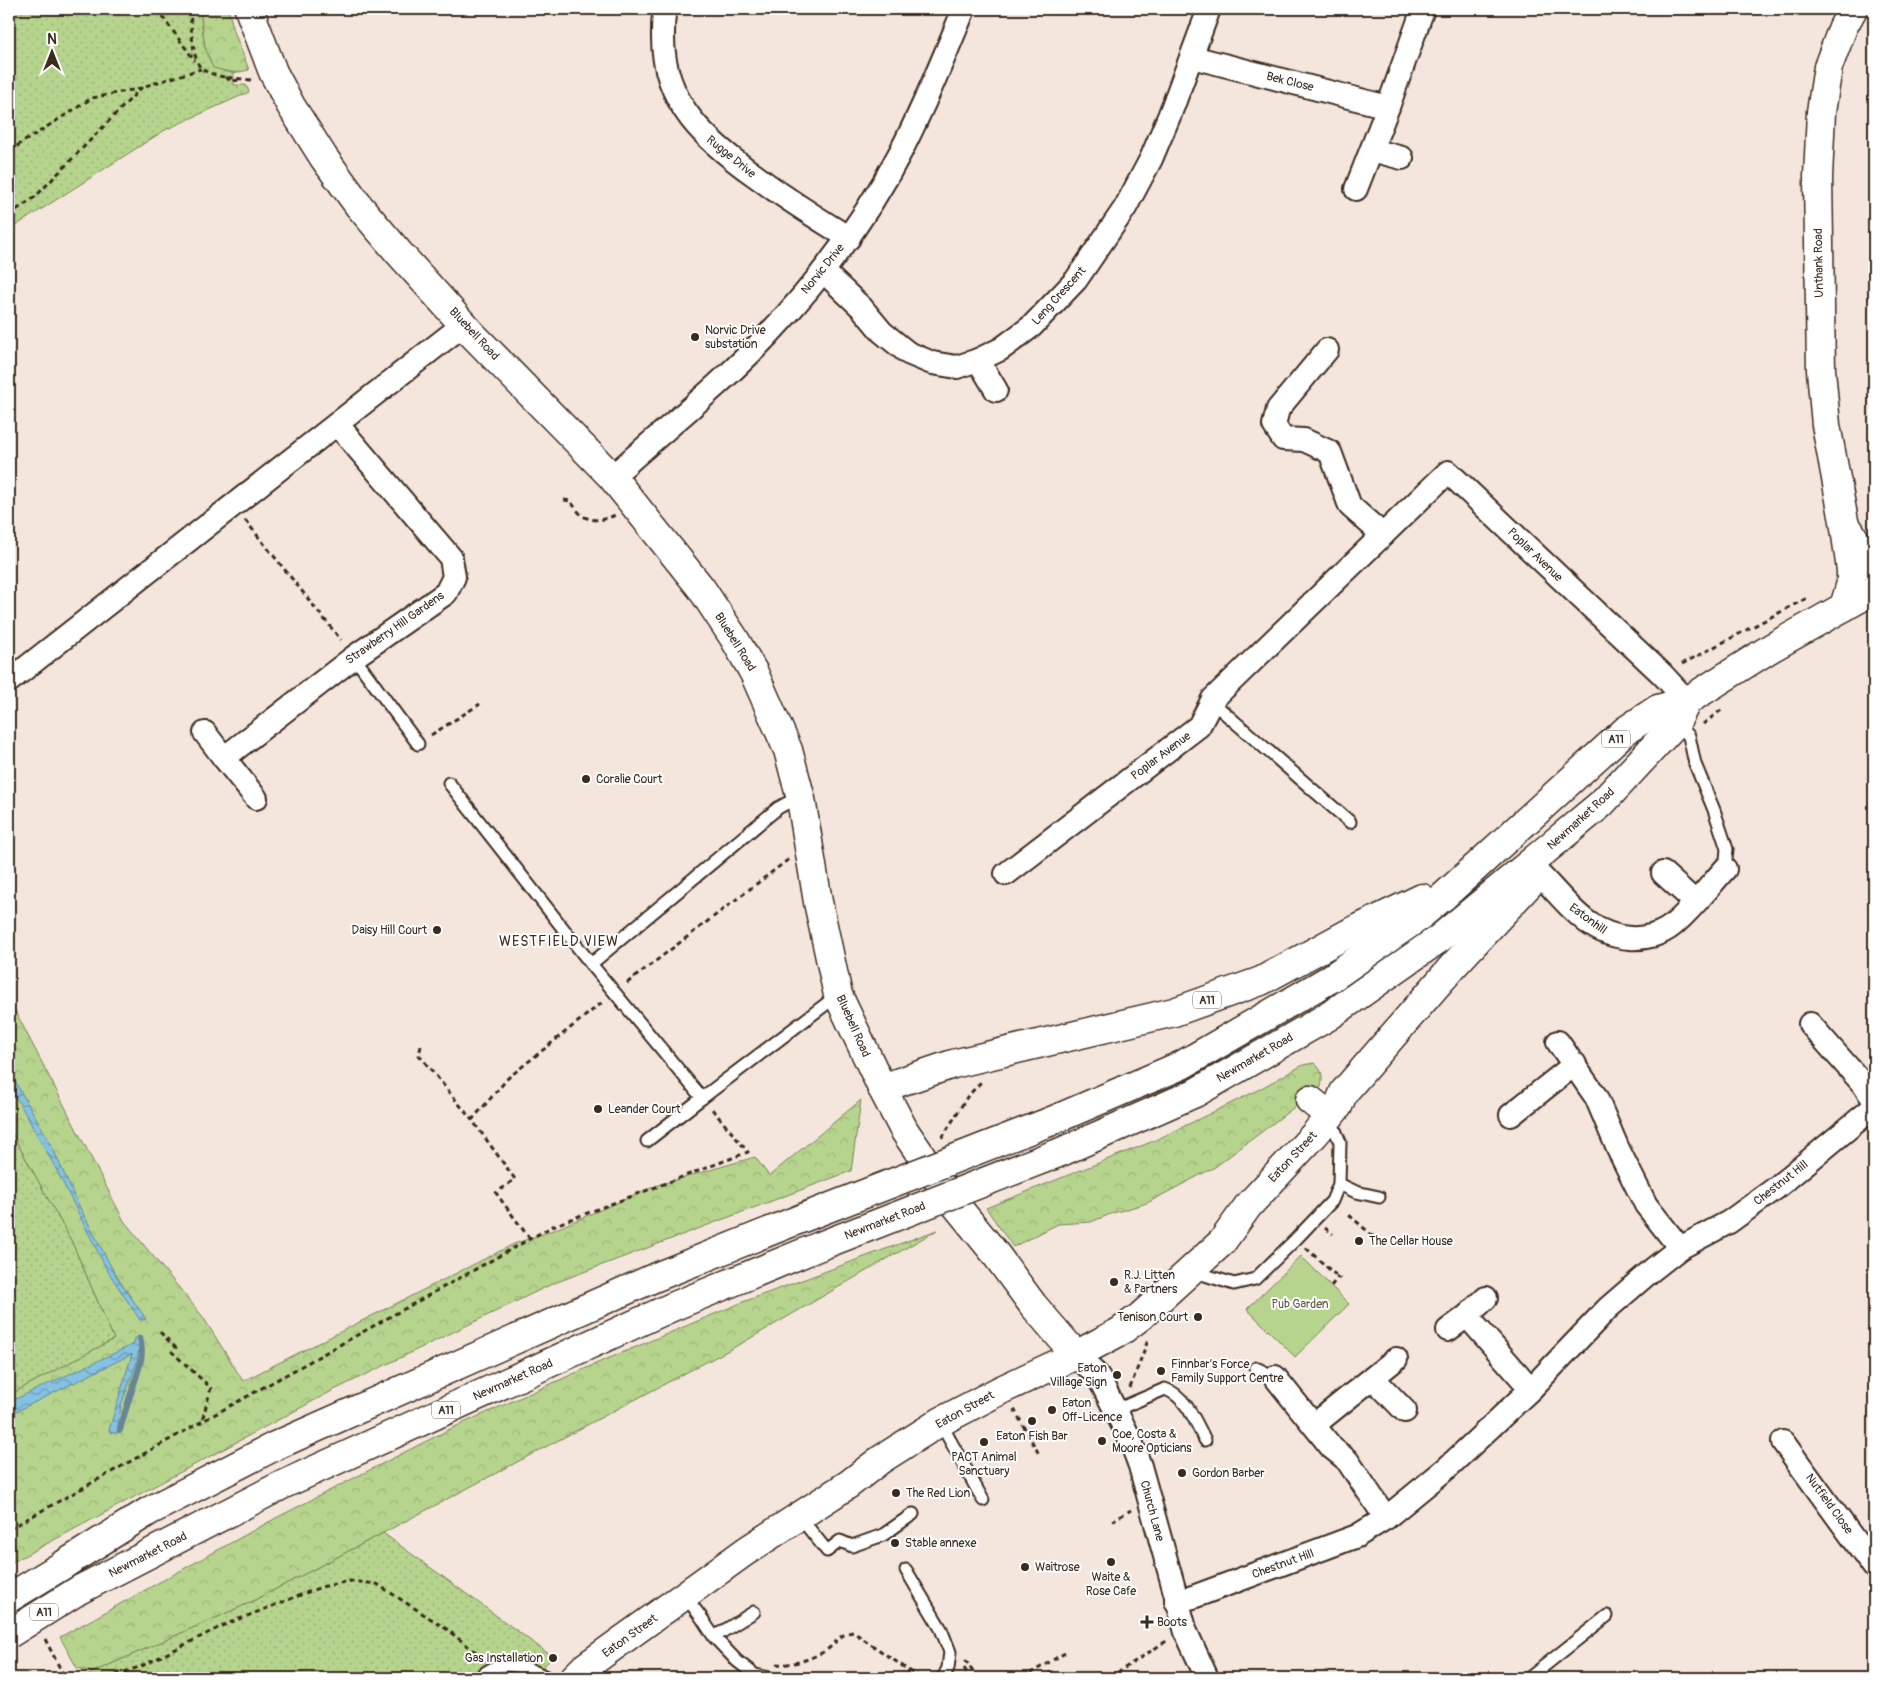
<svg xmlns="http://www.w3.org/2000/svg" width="1883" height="1687" font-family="Pangolin,sans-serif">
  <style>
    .grass { fill: url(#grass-dots); stroke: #787f56 }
    .forest { fill: url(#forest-crowns); stroke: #787f56 }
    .garden { fill: #b6d48d; stroke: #787f56 }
    .water { fill: url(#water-waves); stroke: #678595 }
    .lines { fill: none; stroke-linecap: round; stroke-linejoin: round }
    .stream { stroke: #678595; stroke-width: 6 }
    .lane-casing { stroke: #3b2a1e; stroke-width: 15 }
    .street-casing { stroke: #3b2a1e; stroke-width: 26 }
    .secondary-casing { stroke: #3b2a1e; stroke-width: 31 }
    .highway-casing { stroke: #3b2a1e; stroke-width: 31 }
    .path { stroke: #3b2a1e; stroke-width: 3; stroke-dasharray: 5 4; stroke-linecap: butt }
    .lane { stroke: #fff; stroke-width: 11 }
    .street { stroke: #fff; stroke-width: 22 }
    .secondary { stroke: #fff; stroke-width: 28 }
    .highway { stroke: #fff; stroke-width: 28 }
    .highway-bridge-casing { stroke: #3b2a1e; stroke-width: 31; stroke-linecap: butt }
    .highway-bridge { stroke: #fff; stroke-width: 28 }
    .poi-dot { fill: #3b2a1e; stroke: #fff; stroke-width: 2 }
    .labels { text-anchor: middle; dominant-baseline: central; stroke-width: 4; stroke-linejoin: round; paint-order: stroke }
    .shield { fill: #fff; stroke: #766a62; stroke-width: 1 }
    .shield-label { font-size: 11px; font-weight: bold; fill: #3b2a1e }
    .street-label { font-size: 12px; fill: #3b2a1e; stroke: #fff }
    .poi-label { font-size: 12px; fill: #3b2a1e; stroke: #fff; text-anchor: start }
    .park-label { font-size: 12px; fill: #605d3f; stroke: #fff }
    .neighbourhood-label { font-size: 14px; letter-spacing: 1px; fill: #3b2a1e; stroke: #fff }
  </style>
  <defs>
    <pattern id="grass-dots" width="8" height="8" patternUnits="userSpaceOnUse" patternTransform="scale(1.25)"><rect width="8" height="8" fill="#b6d48d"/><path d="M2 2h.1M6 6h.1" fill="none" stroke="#9db679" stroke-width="1.8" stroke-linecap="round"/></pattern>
    <pattern id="forest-crowns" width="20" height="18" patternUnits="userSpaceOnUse" patternTransform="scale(1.25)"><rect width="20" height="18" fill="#b6d48d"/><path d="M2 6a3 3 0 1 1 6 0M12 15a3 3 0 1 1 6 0" fill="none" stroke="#9db679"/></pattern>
    <pattern id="water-waves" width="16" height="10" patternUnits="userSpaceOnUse" patternTransform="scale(1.25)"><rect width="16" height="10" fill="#84c2e4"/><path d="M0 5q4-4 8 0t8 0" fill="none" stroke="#6d9eb8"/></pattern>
  </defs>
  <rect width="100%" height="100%" fill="#f4e6dc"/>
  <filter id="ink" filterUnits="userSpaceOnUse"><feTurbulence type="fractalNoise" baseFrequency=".02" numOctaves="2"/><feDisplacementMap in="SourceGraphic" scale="10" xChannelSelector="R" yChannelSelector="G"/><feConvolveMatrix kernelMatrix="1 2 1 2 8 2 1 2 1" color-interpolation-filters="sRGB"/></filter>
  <g filter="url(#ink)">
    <!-- grass -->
    <g class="grass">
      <path d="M9,9h191l5,39 18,23 11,2v12h12l3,7 -84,38 -156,100z"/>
      <path d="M9,1128l63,114 42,97 -105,56z"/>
      <path d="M383,1533l170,124 -21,21h-448l9,-6 156,-69z"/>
    </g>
    <!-- forest -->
    <g class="forest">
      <path d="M200,9h28l7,25 14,36 -15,3 -21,-5 -8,-20z"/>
      <path d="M9,999l115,222 79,96 40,64 271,-137 42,-15 102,-44 97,-28 14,19 92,-76 -10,71 -299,113 -220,107 -323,173v-169l105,-56 -42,-97 -63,-114z"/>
      <path d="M1314,1063c9,7 9,13 7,24l-106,80 -68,36 -34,10 -22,9 -33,2 -45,23 -27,-39 170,-68 100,-49 47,-26z"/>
      <path d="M937,1230l-193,112 -361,191 -134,70 -156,69 -16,-4 -17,-31 216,-119 174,-89 150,-67 143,-60z"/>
    </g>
    <!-- garden -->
    <path class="garden" d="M1301,1256l48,48 -54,53 -48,-48z"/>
    <!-- water -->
    <g class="water">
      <path d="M9,1066l8,19 33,57 26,58 39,74 31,45 -6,1 -33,-50 -52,-103 -45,-81z"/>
      <path d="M135,1338h5l-3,24 -16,43 -4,28h-6l-2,-3 23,-76 -123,61v-13l125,-58z"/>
    </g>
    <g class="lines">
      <!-- stream -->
      <path class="stream" d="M120,1430c4,-15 9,-31 14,-46 5,-16 11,-28 6,-46"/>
      <!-- lane casing -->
      <g class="lane-casing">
        <g id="lane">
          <path d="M354,657l64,87"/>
          <path d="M1212,702l138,120"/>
          <path d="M1676,723l13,13 6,28 19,46 13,39 -2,20"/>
          <path d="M449,783l142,181 111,134 -55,43"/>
          <path d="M591,964l187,-156 9,-5 14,-4"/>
          <path d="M702,1098l136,-103"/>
          <path d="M1339,1184l17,8 23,5"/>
          <path d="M1192,1271l42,13 21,-5 41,-40 36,-38 7,-17 1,-42 -10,-24"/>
          <path d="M1256,1368l19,9"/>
          <path d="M1116,1410l49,-21c21,7 30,32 40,51"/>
          <path d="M940,1422l43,78"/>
          <path d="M799,1516l28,35 13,-10 12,5 31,-11 30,-21"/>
          <path d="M906,1570l35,59 9,23 -2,16 -5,10"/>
          <path d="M685,1596l16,21 13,20 23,24 18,14 15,3"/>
          <path d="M714,1637l40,-25"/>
          <path d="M478,1678c5,-4 11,-8 17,-11 18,-6 38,3 53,11"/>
          <path d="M1529,1678l78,-62"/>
        </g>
      </g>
      <!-- street casing -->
      <g class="street-casing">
        <g id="street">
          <path d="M665,9c-2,9 -2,17 -2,26 -1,68 43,106 94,142 29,22 60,41 92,61"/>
          <path d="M1192,57l196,50 35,-98"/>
          <path d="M1372,150l30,8"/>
          <path d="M1356,189l32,-82"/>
          <path d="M823,271l39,37 20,24 26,21 24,10 25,4 21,-7 23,-11 31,-23 44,-46 49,-72 26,-49 19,-45 39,-105"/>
          <path d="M1327,350l-49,59 -4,16 9,14 21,1 26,12 20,54 33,29"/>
          <path d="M978,360l18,30"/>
          <path d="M612,477c51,-47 106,-89 154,-140 53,-56 100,-118 135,-186 24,-46 43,-94 63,-142"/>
          <path d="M9,681l454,-356"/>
          <path d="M205,733l19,25 130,-101 92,-64 8,-16 -3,-19 -114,-134"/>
          <path d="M224,758l32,40"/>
          <path d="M1663,873l32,29"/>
          <path d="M1006,874l193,-148 14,-27 235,-227 214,202 25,27"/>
          <path d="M1539,874c28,28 48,61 91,64 14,1 31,-3 43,-13 19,-16 35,-37 52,-56"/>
          <path d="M1810,1024l53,60 11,16"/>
          <path d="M1558,1042l38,55 22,52 28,56 34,43"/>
          <path d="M1511,1115l64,-51"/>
          <path d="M1486,1298l-19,18 64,73"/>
          <path d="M1448,1330l19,-14"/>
          <path d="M1076,1355l22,21 32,63 10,27 46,166 21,46"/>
          <path d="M1275,1377l57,71 15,12 39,58"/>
          <path d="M1373,1378l32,33"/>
          <path d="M1314,1425l82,-66"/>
          <path d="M1783,1442l91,125"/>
          <path d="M1176,1601l17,-4 164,-61 29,-18 61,-50 84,-79 77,-81 44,-38 28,-22 49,-26 47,-34 98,-81"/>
        </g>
      </g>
      <!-- secondary casing -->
      <g class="secondary-casing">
        <g id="secondary">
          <path d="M249,9l24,63 18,34 33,52 35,48 40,47 72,80 141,144 89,111 33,50 20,35 34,77 13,49 17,103 20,93 44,93 22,42 46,68 44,54 39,53 43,50"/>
          <path d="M1850,531l14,24 10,12"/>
          <path d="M1844,607l7,-24v-13l-7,-49 -18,-96 -5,-55 -3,-193 3,-65 7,-45 15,-40 10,-18"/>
          <path d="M1310,1100l20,16"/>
          <path d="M574,1678l11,-11 161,-116 103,-67 31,-24 60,-38 61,-32 75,-35 45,-24 20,-15 81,-74 26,-36 67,-72 23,-28"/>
        </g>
      </g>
      <!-- highway casing -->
      <g class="highway-casing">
        <g id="highway">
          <path d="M882,1088l71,-24 221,-52 87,-31 88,-48 73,-35"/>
          <path d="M1338,1106l6,-14 110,-127 81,-87"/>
          <path d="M1049,1122l133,-57 148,-86 86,-60 28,-23 181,-165 33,-22 29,-8 84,-53 103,-58"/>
          <path d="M1061,1152l134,-59 134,-77 111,-78 161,-134 75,-81 11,-22"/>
          <path d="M63,1565l86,-54 126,-65 381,-169 154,-62"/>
          <path d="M79,1590l205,-106 388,-177 148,-61"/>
        </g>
      </g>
      <!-- path -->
      <g class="path">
        <path d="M157,9l38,52"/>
        <path d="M190,9c1,13 2,53 12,60 13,9 34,9 49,11"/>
        <path d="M226,77l4,4 10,-1"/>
        <path d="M9,151l83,-53 50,-10"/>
        <path d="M9,215l26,-18 107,-110 59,-18"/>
        <path d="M564,500l6,1c4,4 8,12 13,15 9,6 23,4 32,-1"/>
        <path d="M245,520l96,120"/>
        <path d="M1682,664l125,-66"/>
        <path d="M1703,724l21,-16"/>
        <path d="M431,735l49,-31"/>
        <path d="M627,983l162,-124"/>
        <path d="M421,1046l-2,9 53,65"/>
        <path d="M942,1138l25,-41 14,-15"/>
        <path d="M1349,1215l32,28"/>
        <path d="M1325,1228l8,6"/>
        <path d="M530,1239l-34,-46 19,-14 -43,-59 36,-42 96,-77"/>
        <path d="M1306,1248l34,31"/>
        <path d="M1331,1286l7,-9"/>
        <path d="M160,1332l16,16 -4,4 39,36 -9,33"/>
        <path d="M1130,1388l18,-48"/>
        <path d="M1014,1409l26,47"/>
        <path d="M1112,1521l19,-11"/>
        <path d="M9,1529l544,-303 195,-74 -37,-44"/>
        <path d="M45,1639l20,39"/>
        <path d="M965,1662l1,-1 11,17"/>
        <path d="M776,1664c16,2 35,-5 49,-13 13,-8 11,-16 28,-19l67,46"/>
        <path d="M964,1668l6,10"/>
        <path d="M107,1678l35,-12 82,-41 97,-38 29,-6 27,3 68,44 37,29"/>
        <path d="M1022,1678l43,-25"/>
        <path d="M1041,1678l11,-6 4,6"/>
        <path d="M1109,1678l59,-38"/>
      </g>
      <!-- lane -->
      <use href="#lane" class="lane"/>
      <!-- street -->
      <use href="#street" class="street"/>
      <!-- secondary -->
      <use href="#secondary" class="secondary"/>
      <!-- highway -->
      <use href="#highway" class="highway"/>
      <!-- highway-bridge casing -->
      <g class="highway-bridge-casing">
        <g id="highway-bridge">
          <path d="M810,1215l239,-93"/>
          <path d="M820,1246l241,-94"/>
          <path d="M9,1598l54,-33"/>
          <path d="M9,1634l70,-44"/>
        </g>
      </g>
      <!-- highway-bridge -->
      <use href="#highway-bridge" class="highway-bridge"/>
    </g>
  </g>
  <!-- markers -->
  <g class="poi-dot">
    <circle cx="695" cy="337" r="5"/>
    <circle cx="586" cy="779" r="5"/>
    <circle cx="437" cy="930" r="5"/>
    <circle cx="598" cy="1109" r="5"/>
    <circle cx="1359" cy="1241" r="5"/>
    <circle cx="1114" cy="1282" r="5"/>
    <circle cx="1198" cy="1317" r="5"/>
    <circle cx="1161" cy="1371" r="5"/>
    <circle cx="1117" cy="1375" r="5"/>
    <circle cx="1052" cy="1410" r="5"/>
    <circle cx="1032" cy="1421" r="5"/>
    <circle cx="1102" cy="1441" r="5"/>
    <circle cx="984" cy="1442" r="5"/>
    <circle cx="1182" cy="1473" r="5"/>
    <circle cx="896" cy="1493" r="5"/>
    <circle cx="895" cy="1543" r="5"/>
    <circle cx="1111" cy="1562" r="5"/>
    <circle cx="1025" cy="1567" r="5"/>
    <path d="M1144.5 1614.5h5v5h5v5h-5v5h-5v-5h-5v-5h5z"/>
    <circle cx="553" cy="1658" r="5"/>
  </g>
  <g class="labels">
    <!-- shield labels -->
    <g class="shield">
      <rect x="1602" y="730.5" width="28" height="17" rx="4"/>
      <rect x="1193" y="991.5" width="28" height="17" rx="4"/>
      <rect x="432" y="1401.5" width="28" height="17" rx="4"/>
      <rect x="30" y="1603.5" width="28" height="17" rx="4"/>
    </g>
    <g class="shield-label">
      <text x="1616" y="739">A11</text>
      <text x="1207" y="1000">A11</text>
      <text x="446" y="1410">A11</text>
      <text x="44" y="1612">A11</text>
    </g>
    <!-- street labels -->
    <g class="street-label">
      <text transform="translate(1290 82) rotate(14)">Bek Close</text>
      <text transform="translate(731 157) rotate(39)">Rugge Drive</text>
      <text transform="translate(1819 263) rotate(-91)">Unthank Road</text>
      <text transform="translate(823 269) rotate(-51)">Norvic Drive</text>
      <text transform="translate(1059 296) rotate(-48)">Leng Crescent</text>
      <text transform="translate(474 334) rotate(47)">Bluebell Road</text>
      <text transform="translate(1535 555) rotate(44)">Poplar Avenue</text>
      <text transform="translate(395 628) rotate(-35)">Strawberry Hill Gardens</text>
      <text transform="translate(735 642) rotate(58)">Bluebell Road</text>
      <text transform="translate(1161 756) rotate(-37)">Poplar Avenue</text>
      <text transform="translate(1581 819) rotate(-42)">Newmarket Road</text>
      <text transform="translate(1588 919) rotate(36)">Eatonhill</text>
      <text transform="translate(853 1026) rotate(66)">Bluebell Road</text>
      <text transform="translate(1255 1058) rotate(-30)">Newmarket Road</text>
      <text transform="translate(1293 1157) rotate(-47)">Eaton Street</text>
      <text transform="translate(1781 1183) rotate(-38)">Chestnut Hill</text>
      <text transform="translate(885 1221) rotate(-21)">Newmarket Road</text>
      <text transform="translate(513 1380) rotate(-24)">Newmarket Road</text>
      <text transform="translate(965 1410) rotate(-29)">Eaton Street</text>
      <text transform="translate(1829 1504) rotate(54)">Nutfield Close</text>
      <text transform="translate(1152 1511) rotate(75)">Church Lane</text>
      <text transform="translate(148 1555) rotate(-27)">Newmarket Road</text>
      <text transform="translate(1283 1564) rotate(-20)">Chestnut Hill</text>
      <text transform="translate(630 1636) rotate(-36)">Eaton Street</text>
    </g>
    <!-- poi labels -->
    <g class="poi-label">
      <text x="705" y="330">Norvic Drive<tspan x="705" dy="14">substation</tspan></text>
      <text x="596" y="779">Coralie Court</text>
      <text x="427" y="930" text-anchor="end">Daisy Hill Court</text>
      <text x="608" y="1109">Leander Court</text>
      <text x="1369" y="1241">The Cellar House</text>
      <text x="1124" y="1275">R.J. Litten<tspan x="1124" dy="14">&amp; Partners</tspan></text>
      <text x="1188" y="1317" text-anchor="end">Tenison Court</text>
      <text x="1171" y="1364">Finnbar’s Force<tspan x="1171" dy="14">Family Support Centre</tspan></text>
      <text x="1107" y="1368" text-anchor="end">Eaton<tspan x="1107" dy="14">Village Sign</tspan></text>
      <text x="1062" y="1403">Eaton<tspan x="1062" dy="14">Off-Licence</tspan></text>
      <text x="1112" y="1434">Coe, Costa &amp;<tspan x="1112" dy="14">Moore Opticians</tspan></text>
      <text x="1032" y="1436" text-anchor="middle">Eaton Fish Bar</text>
      <text x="984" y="1457" text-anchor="middle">PACT Animal<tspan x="984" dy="14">Sanctuary</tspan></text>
      <text x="1192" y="1473">Gordon Barber</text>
      <text x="906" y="1493">The Red Lion</text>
      <text x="905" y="1543">Stable annexe</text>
      <text x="1035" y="1567">Waitrose</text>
      <text x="1111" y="1577" text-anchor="middle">Waite &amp;<tspan x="1111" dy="14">Rose Cafe</tspan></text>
      <text x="1157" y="1622">Boots</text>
      <text x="543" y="1658" text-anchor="end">Gas Installation</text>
    </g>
    <!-- park labels -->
    <g class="park-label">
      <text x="1300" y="1304">Pub Garden</text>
    </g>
    <!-- neighbourhood labels -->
    <g class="neighbourhood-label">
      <text x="559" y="941">WESTFIELD VIEW</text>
    </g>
  </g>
  <!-- margin -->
  <rect width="1883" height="1687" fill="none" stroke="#fff" stroke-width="30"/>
  <rect x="15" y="15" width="1853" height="1657" fill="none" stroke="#3b2a1e" stroke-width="2" filter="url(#ink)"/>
  <!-- north arrow -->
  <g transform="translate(52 52)" stroke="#ffffff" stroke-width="4" paint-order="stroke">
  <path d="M0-4L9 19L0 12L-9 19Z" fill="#3b2a1e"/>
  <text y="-8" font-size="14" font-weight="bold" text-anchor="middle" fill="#3b2a1e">N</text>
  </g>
</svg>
